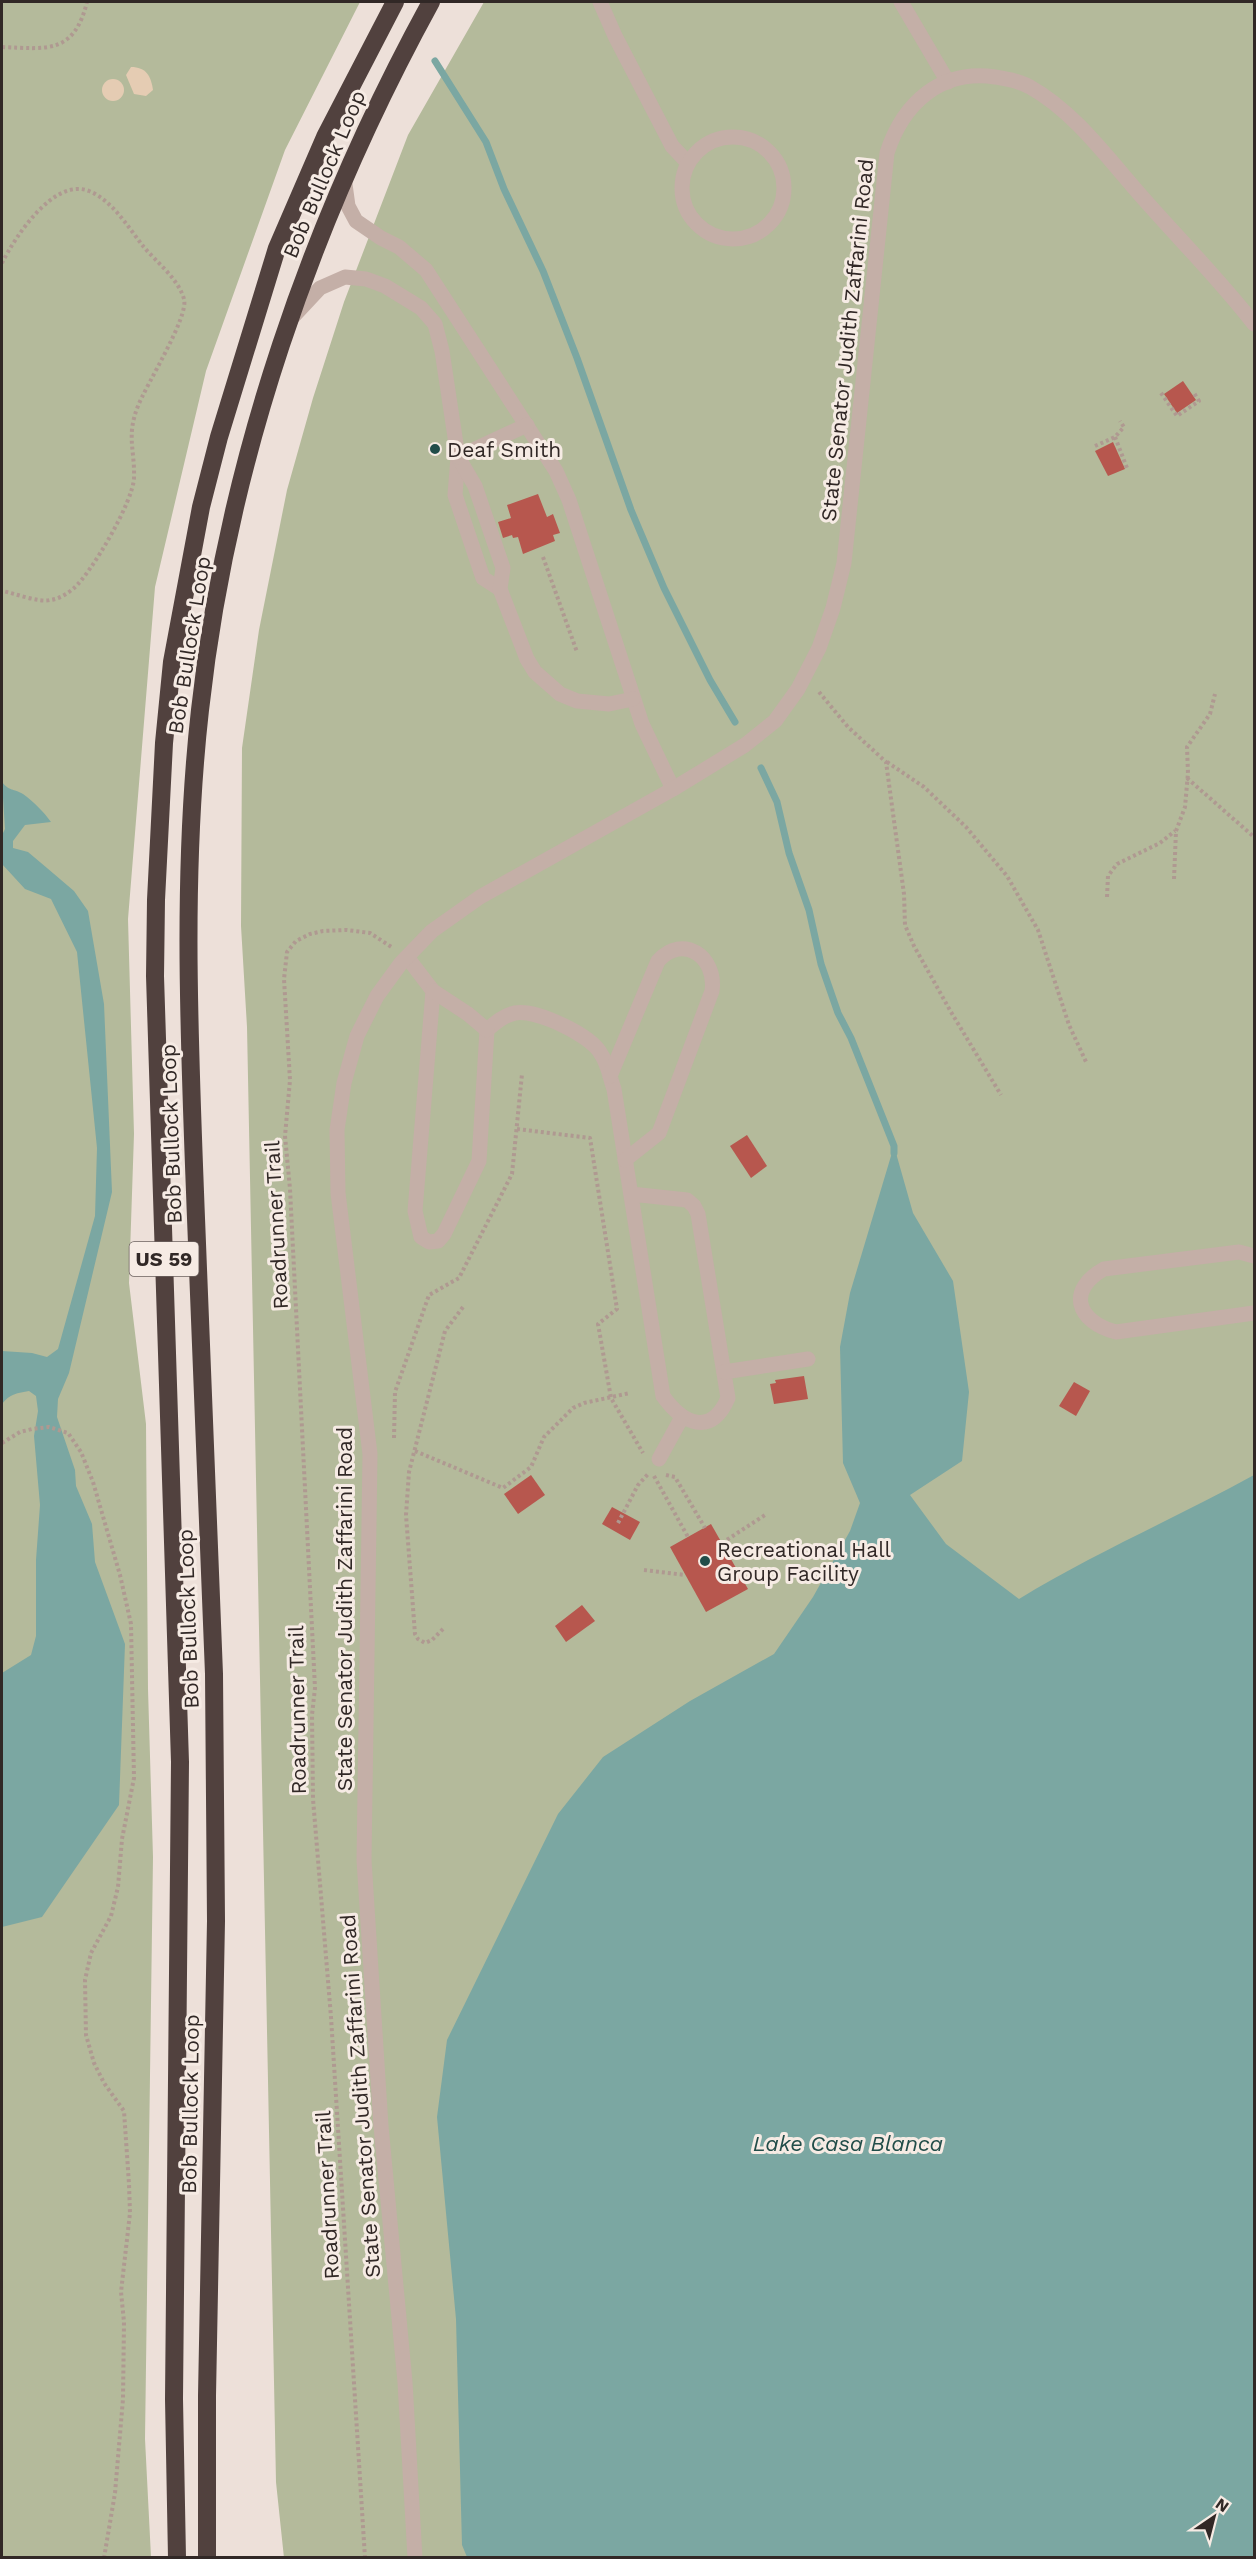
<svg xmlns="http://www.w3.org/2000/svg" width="1256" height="2559" font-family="'Work Sans',sans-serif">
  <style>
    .green { fill: #b4ba9b }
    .sand { fill: #e5ccb3 }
    .water { fill: #7ba7a2 }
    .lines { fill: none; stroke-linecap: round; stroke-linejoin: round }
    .stream { stroke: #7ba7a2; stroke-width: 7 }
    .building { fill: #b7574e }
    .path { stroke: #af9991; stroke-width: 4; stroke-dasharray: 3 3; stroke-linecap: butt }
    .minor { stroke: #c4afa7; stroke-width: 15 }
    .highway { stroke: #51413e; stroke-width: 18 }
    .poi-dot { fill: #214d49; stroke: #f6ebe4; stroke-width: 2 }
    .labels { text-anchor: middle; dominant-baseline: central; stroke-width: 6; stroke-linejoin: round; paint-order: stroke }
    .shield { fill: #f6ebe4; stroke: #6c625f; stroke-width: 1.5 }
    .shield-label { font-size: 20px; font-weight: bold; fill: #312826 }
    .street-label { font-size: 21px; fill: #312826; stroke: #f6ebe4 }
    .poi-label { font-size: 21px; fill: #312826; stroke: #f6ebe4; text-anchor: start }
    .water-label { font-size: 22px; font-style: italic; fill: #214d49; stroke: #f6ebe4 }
  </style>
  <rect width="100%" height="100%" fill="#ede0d9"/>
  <!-- green -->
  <g class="green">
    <path d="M2,2h358l-75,148 -79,221 -51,216 -27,332 6,215 -5,149 17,141 2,265 5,168 -8,582 6,118 -149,1z"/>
    <path d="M484,2h770v2555l-970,1 -8,-76 -29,-1455 -6,-101 1,-178 17,-118 28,-140 26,-92 31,-96 64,-167z"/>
  </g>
  <!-- sand -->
  <g class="sand">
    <path d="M131,67c15,0 20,9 22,23l-7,6 -12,-2 -8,-19z"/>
    <circle cx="113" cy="90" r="11"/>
  </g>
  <!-- water -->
  <g class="water">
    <path d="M2,782c8,10 11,6 21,12 11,8 20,17 28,28l-26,3 -12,16v7l15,4 19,16 27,23 14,20 16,93 8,188 -43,181 -11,26 -1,18 18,53 1,16 16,38 3,38 30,82 -6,161 -77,112 -40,10v-254l29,-18 5,-19v-76l4,-55 -6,-69 4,-25 -2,-15 -7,-5c-11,2 -20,3 -27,13v-53l30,2 15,4 11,-8 37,-133 2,-68 -20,-196 -26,-53 -26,-10 -23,-25v-29l3,-6z"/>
    <path d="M894,1146l19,67 40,68 16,111 -7,69 -52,34 36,49 73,55c75,-46 157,-81 235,-124v1082h-787l-5,-12 -6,-226 -19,-202 10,-77 111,-226 45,-57 87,-56 84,-47 39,-57 37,-66 10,-28 -17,-40 -3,-116 10,-54z"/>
  </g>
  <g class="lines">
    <!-- stream -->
    <g class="stream">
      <path d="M435,61l51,81 18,47 39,82 34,87 54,152 33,78 46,92 25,42"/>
      <path d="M761,768l16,34 12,51 20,57 12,54 17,49 13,25 43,108v7"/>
    </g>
  </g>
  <!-- building -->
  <g class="building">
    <path d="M1183,381l13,19 -19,13 -13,-19z"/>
    <path d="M1113,442l12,27 -17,7 -13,-25z"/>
    <path d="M538,494l9,23 6,-3 7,19 -7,2 2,6 -32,13 -5,-17 -5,1 -1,-3 -9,3 -5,-16 13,-4 -4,-13z"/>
    <path d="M747,1135l20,31 -16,12 -21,-32z"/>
    <path d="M804,1376l4,23 -34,5 -4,-20 6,-1 -1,-3z"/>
    <path d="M1074,1382l16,9 -14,25 -17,-10z"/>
    <path d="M531,1475l14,20 -27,19 -14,-20z"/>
    <path d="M612,1507l28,15 -10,18 -28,-16z"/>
    <path d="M711,1524l37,65 -42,23 -36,-65z"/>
    <path d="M582,1605l13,16 -29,21 -11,-16z"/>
  </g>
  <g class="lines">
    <!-- path -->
    <g class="path">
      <path d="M2,47c46,2 72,7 85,-45"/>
      <path d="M2,263c13,-26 52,-86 87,-72 23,9 39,36 54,55 13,16 35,32 41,53 5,18 -38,86 -46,107 -12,30 -3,44 -4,72 -1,24 -42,94 -60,110 -7,6 -15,11 -24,12 -11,3 -36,-7 -48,-9"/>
      <path d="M1161,393l16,23 22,-15 -5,-8"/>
      <path d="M1115,437l12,31"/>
      <path d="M1095,446l20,-9 9,-10 -4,-6"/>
      <path d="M543,557l34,95"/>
      <path d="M819,692l29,35 38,35 18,132 1,31 9,21 37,66 50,83"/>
      <path d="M887,762l37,25 42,40 41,49 31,54 31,95 18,39"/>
      <path d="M1187,778l67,59"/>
      <path d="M1174,879l2,-48 9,-24 3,-34 -1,-26 23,-33 5,-20"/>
      <path d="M1107,897l1,-21 9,-12 43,-21 15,-12"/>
      <path d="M517,1129l73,9 27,171 -19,15 13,74 32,55"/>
      <path d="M394,1438l1,-46 34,-97 30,-17 53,-104 10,-100"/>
      <path d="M2,1443l18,-11 12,-3 17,-2 19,6 13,19 12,30 27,93 11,49 3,154 -12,61 -4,48 -7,29 -20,37 -6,27 1,55 8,28 10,20 20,28 5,73 1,29 -9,79 3,30 -1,77 -8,94 -11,65"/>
      <path d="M415,1451l88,37 28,-21 13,-30 29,-29 11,-5 46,-10"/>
      <path d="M666,1475l9,2 30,51"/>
      <path d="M654,1476l34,61"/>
      <path d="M618,1523l20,-38 11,-12"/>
      <path d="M722,1543l43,-28"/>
      <path d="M644,1570l41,5"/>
      <path d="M443,1629l-11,11 -7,3 -7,-4 -3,-5 -9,-119 3,-43 36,-141 18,-24"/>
      <path d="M365,2558l-34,-541 -18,-218 -1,-84 3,-27 -25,-499 -5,-53 5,-56 -6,-101 3,-27 9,-11 14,-7 13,-3 24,-1 23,3 23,15"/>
    </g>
    <!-- minor -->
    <g class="minor">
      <path d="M600,2l15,34 57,110 16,17"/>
      <path d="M901,2l47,80"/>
      <circle cx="733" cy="188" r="51"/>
      <path d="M344,177l4,29 8,15 25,17 18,9 27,23 130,201 13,29 73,224 31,65"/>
      <path d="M291,319l29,-31 25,-11 21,2 19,7 36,22 14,16 7,27 16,106 -3,38 28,83 17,11"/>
      <path d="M458,457l17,29 28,82 -3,21 27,70 8,13 25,22 17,7 32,3 24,-5"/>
      <path d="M458,457l69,-32"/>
      <path d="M407,957l26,34 -18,220 6,26 8,5 9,-1 6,-7 35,-73 8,-131c8,-7 17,-15 28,-17 21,-4 76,22 86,41 7,10 9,24 13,35l49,307c20,28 48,41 65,2l-30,-184 -4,-8 -7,-6 -56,-6"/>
      <path d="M433,991l35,23 19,16"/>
      <path d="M610,1076l48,-115c25,-28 59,-4 54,30l-53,142 -34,27"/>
      <path d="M1254,1256l-15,-4 -135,17c-38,21 -27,53 12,63l138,-19"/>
      <path d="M724,1372l84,-13"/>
      <path d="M659,1459l23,-42"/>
      <path d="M415,2558l-10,-176 -24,-256 -17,-266 6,-406 -32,-261 -1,-63 7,-47 13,-47 20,-40 24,-33 31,-32 48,-34 193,-108 72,-44 30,-24 23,-32 21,-41 14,-40 11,-45 43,-410c16,-50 54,-84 108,-76 12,2 25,4 35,10 45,25 79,73 113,111 37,42 77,82 111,126"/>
    </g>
    <!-- highway -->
    <g class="highway">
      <path d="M177,2558l-3,-159 6,-637 -25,-786 1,-76 8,-157 8,-81 29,-155 18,-70 58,-189 48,-111 70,-135"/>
      <path d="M207,2558v-162l9,-475 -2,-247c-6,-160 -13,-321 -19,-482 -6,-160 -13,-322 5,-482 27,-247 112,-491 231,-708"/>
    </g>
  </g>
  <!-- markers -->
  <g class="poi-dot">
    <circle cx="435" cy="449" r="6"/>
    <circle cx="705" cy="1561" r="6"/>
  </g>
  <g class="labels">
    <!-- shield labels -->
    <rect class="shield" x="129.5" y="1242" width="69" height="34" rx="4.5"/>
    <g class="shield-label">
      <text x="164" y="1259">US 59</text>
    </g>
    <!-- street labels -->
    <g class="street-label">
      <text transform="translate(324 174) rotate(-67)">Bob Bullock Loop</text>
      <text transform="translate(847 340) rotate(-84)">State Senator Judith Zaffarini Road</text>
      <text transform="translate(189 645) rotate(-81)">Bob Bullock Loop</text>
      <text transform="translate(171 1134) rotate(-92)">Bob Bullock Loop</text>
      <text transform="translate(276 1225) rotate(-93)">Roadrunner Trail</text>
      <text transform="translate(344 1609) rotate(-90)">State Senator Judith Zaffarini Road</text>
      <text transform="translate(188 1619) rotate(-92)">Bob Bullock Loop</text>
      <text transform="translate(297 1710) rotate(-91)">Roadrunner Trail</text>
      <text transform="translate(360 2096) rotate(-94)">State Senator Judith Zaffarini Road</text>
      <text transform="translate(190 2104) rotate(-89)">Bob Bullock Loop</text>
      <text transform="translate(327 2195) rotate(-93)">Roadrunner Trail</text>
    </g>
    <!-- poi labels -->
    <g class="poi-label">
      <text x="447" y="449">Deaf Smith</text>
      <text x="717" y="1549">Recreational Hall<tspan x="717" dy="24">Group Facility</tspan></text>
    </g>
    <!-- water labels -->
    <g class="water-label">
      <text x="848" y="2143">Lake Casa Blanca</text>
    </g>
  </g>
  <!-- border -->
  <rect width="1256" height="2559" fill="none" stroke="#312826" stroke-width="6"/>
  <!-- north arrow -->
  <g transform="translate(1214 2517) rotate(35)" stroke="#f6ebe4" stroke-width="4.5" paint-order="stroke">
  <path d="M0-4.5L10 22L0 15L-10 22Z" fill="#312826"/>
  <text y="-9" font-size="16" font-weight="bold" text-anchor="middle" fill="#312826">N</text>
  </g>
</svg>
